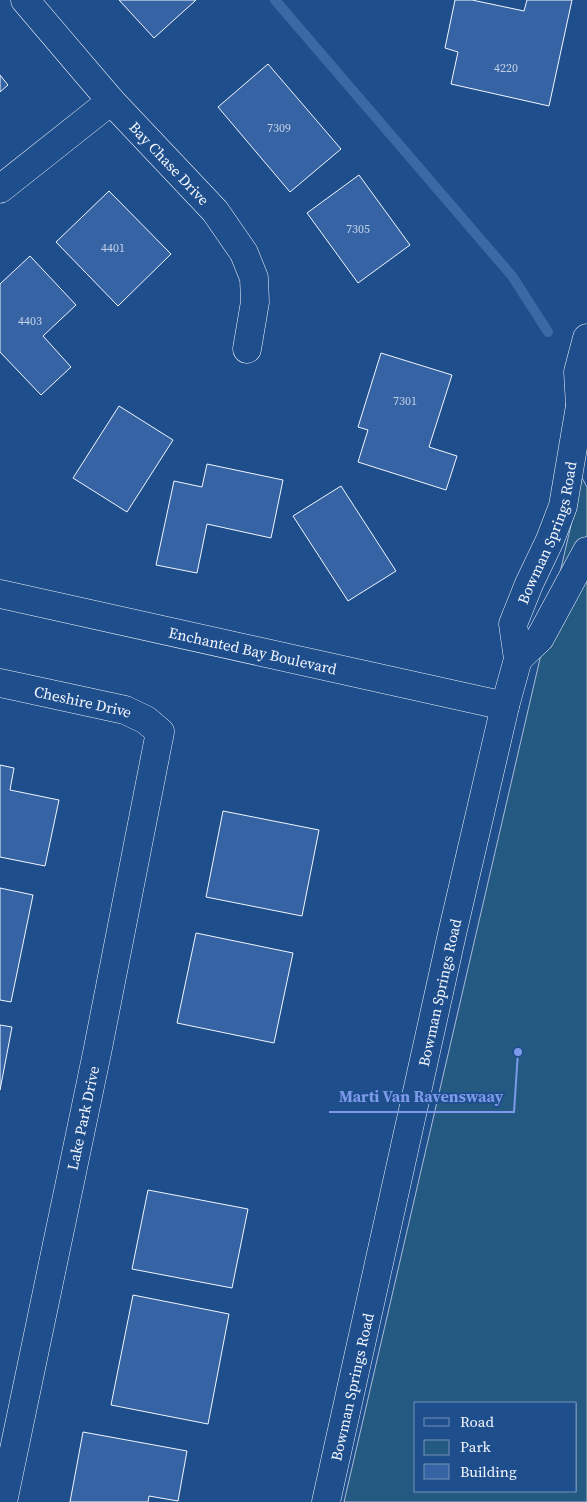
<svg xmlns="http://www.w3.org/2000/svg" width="587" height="1502" font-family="'Source Serif 4',serif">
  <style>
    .green { fill: #245a82; stroke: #a8bbd7; fill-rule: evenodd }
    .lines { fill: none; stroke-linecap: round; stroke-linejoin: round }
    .stream { stroke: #3b69a3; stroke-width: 10 }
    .building { fill: #3563a3; stroke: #f2f6ff }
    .street-casing { stroke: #f2f6ff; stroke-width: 29 }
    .secondary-casing { stroke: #f2f6ff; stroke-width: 29 }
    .street { stroke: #1f4e8c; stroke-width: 28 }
    .secondary { stroke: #1f4e8c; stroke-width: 28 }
    .labels { text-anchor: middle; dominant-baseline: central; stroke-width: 4; stroke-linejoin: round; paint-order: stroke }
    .number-label { font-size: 12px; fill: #c3d1e8 }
    .street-label { font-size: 15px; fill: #f2f6ff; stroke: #1f4e8c }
    .leader { fill: none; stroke: #7d9aea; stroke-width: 2 }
    .callout-dot { fill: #7d9aea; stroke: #1f4e8c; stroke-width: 2 }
    .callout-label { font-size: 16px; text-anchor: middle; font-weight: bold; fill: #7d9aea; stroke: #1f4e8c; stroke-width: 4; stroke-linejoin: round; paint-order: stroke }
  </style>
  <rect width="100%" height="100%" fill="#1f4e8c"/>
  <!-- green -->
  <path class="green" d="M582,478l5,9v1015h-243zM416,1403h160v88h-160z"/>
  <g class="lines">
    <!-- stream -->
    <path class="stream" d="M275,0l237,276 36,56"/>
  </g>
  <!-- building -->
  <g class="building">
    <path d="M119,0h77l-42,38z"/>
    <path d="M455,0h17l52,11 3,-11h45l-23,106 -98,-22 7,-32 -13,-4z"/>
    <path d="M268,64l73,85 -51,43 -72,-85z"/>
    <path d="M0,75l8,10 -8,7z"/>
    <path d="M359,175l51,70 -52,38 -51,-70z"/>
    <path d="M109,191l62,63 -53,52 -62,-64z"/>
    <path d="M30,256l46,49 -33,31 28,31 -30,28 -41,-43v-68z"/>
    <path d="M381,353l71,22 -23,72 28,9 -11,34 -88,-28 10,-32 -10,-3z"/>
    <path d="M119,406l54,34 -46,72 -54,-34z"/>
    <path d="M207,464l76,16 -12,58 -64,-14 -10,49 -41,-8 18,-84 28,6z"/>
    <path d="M341,486l55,85 -48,30 -55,-85z"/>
    <path d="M0,765l14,3 -4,22 49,10 -14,66 -45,-9z"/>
    <path d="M223,811l96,19 -17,86 -96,-19z"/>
    <path d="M0,888l33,7 -22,107 -11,-2z"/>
    <path d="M196,933l97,20 -19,90 -97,-20z"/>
    <path d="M0,1025l12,2 -12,63z"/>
    <path d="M148,1190l100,19 -16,79 -100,-19z"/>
    <path d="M133,1295l96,19 -21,110 -97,-19z"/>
    <path d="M83,1432l104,19 -9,50 -29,-5 -1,6h-78z"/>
  </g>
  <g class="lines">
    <!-- street casing -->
    <g class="street-casing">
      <g id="street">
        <path id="s1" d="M25,0l86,101 104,110 29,42 10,25 1,24 -8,47"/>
        <path d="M0,189l111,-88"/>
        <path id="s2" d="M0,594l505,112"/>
        <path id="s3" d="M0,683l125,27 21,10 14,12 -63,321 -94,449"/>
      </g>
    </g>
    <!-- secondary casing -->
    <g class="secondary-casing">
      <g id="secondary">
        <path d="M587,421l-7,-15 -2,-34 9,-34"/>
        <path d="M518,659l22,-21 47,-87"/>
        <path id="s4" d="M326,1502l126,-568 53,-228 13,-47 -5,-35 16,-40 21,-44 13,-34 17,-100"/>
      </g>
    </g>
    <!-- street -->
    <use href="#street" class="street"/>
    <!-- secondary -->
    <use href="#secondary" class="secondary"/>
  </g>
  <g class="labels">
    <!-- number labels -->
    <g class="number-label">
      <text x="506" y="68">4220</text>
      <text x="279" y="128">7309</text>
      <text x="358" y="229">7305</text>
      <text x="113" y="248">4401</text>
      <text x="30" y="321">4403</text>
      <text x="405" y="401">7301</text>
    </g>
    <!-- street labels -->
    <g class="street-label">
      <text stroke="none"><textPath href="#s1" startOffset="218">Bay Chase Drive</textPath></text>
      <text stroke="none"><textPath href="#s4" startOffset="998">Bowman Springs Road</textPath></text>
      <text stroke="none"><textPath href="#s2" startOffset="259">Enchanted Bay Boulevard</textPath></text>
      <text stroke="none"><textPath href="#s3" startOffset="85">Cheshire Drive</textPath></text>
      <text stroke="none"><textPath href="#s4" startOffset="522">Bowman Springs Road</textPath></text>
      <text transform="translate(83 1118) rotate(-78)">Lake Park Drive</text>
      <text stroke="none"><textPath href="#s4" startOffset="118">Bowman Springs Road</textPath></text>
    </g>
  </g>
  <!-- callouts -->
  <path class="leader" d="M518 1052L514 1112H329"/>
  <circle class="callout-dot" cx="518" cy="1052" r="5"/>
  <g class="callout-label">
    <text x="421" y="1102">Marti Van Ravenswaay</text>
  </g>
  <!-- legend -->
  <rect x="414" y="1402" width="162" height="90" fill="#1f4e8c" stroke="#7391ba"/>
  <rect x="424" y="1418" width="25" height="8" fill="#1f4e8c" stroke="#7391ba"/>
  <text x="460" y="1427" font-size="15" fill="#f2f6ff">Road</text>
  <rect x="424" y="1440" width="25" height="15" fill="#245a82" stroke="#7391ba"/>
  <text x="460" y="1452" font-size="15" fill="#f2f6ff">Park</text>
  <rect x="424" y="1464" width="25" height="15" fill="#3563a3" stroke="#7391ba"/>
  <text x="460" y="1477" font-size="15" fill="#f2f6ff">Building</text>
</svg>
